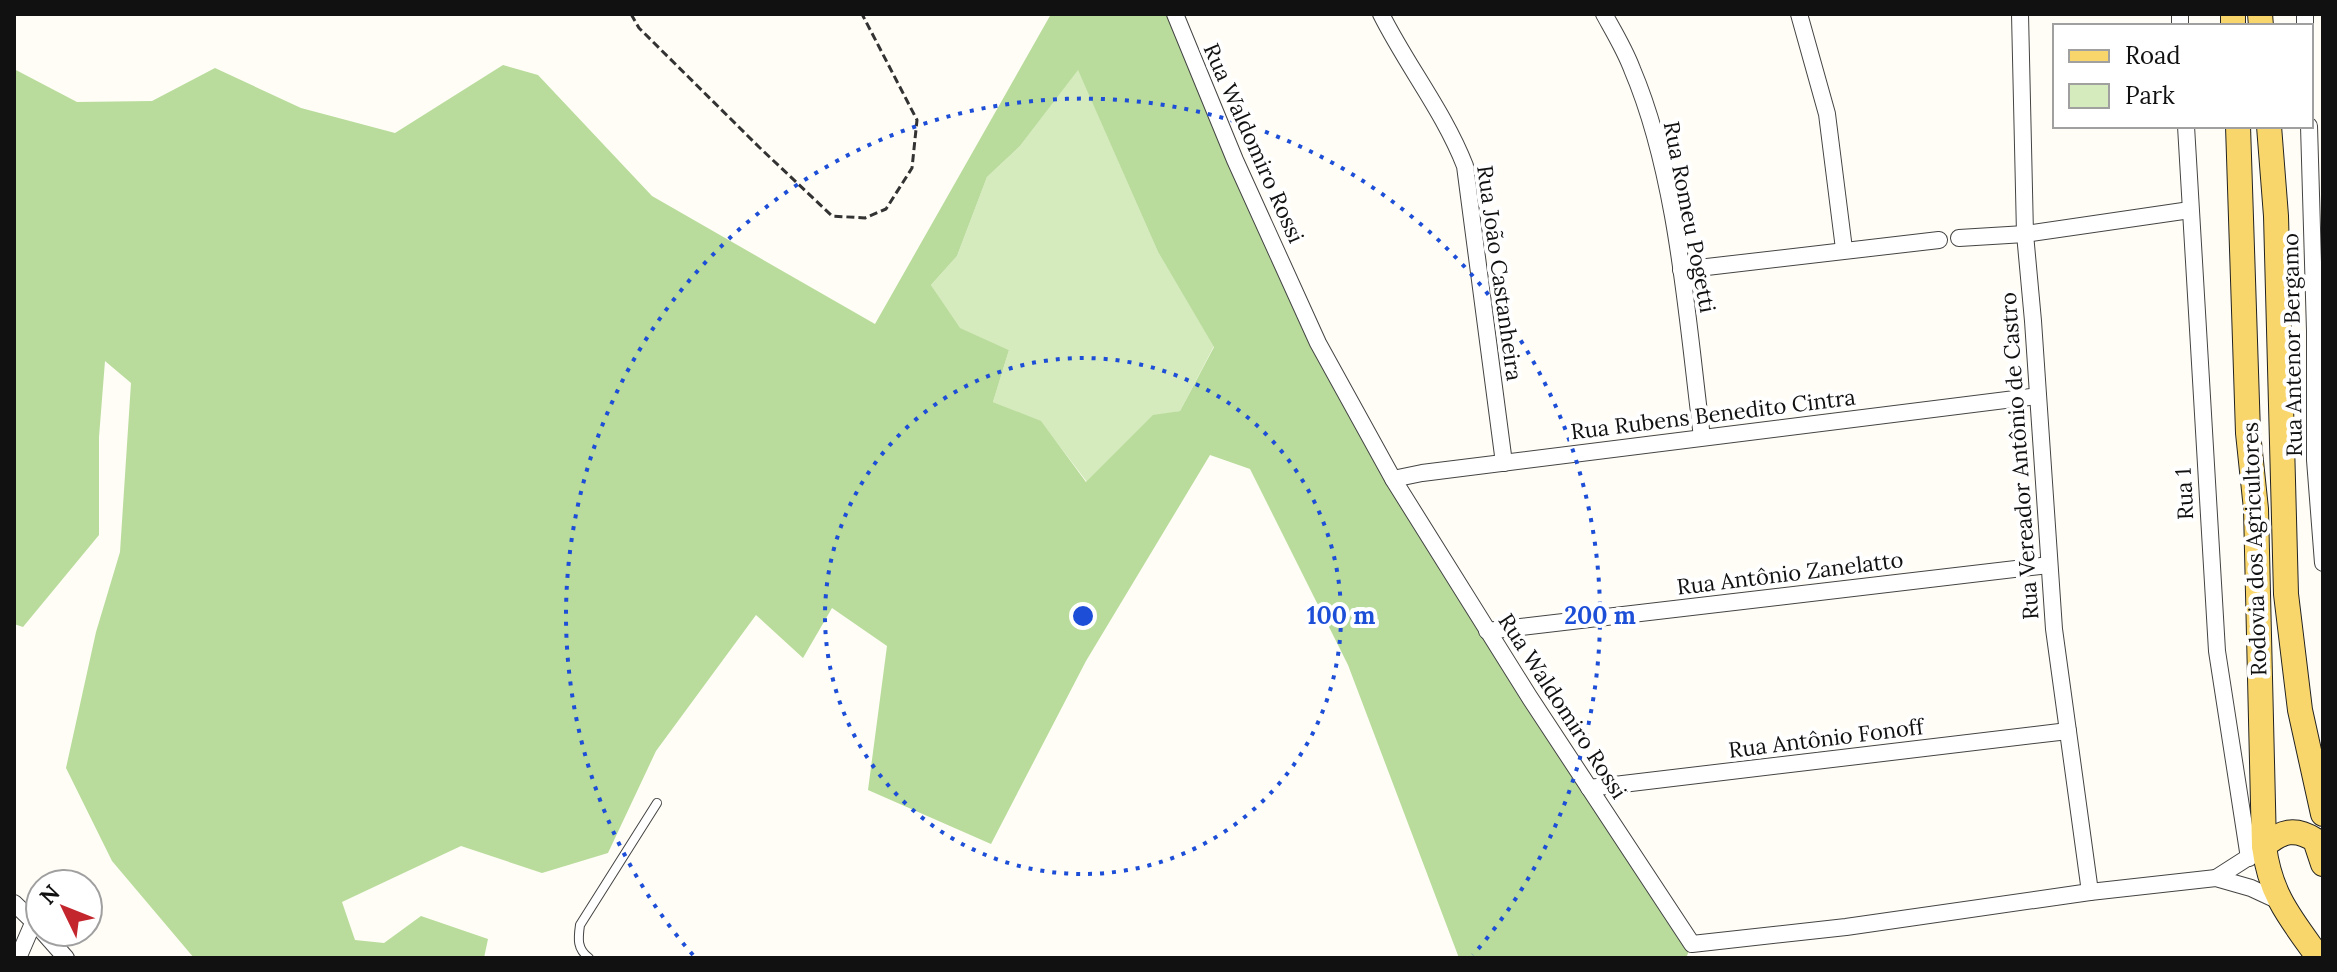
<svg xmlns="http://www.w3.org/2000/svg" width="2337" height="972" font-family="Lora,serif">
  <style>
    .green { fill: #d5ebbd }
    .forest { fill: #b9dc9c; fill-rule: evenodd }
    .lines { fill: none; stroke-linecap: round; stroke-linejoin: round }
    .service-casing { stroke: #444; stroke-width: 10 }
    .minor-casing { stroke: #444; stroke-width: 18 }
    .primary-casing { stroke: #222; stroke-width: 26 }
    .path { stroke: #333; stroke-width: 3; stroke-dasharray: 8 4; stroke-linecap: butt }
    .service { stroke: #fff; stroke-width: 8 }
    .minor { stroke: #fff; stroke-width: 16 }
    .primary { stroke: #f9d66b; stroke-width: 24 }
    .ring { fill: none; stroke: #1d4ed8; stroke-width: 4; stroke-dasharray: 4 8 }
    .labels { text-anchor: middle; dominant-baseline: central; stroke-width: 8; stroke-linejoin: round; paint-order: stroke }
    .street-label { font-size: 22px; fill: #111; stroke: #fff }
    .centre { fill: #1d4ed8; stroke: #fff; stroke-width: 4 }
    .ring-label { font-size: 24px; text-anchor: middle; font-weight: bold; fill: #1d4ed8; stroke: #fff; stroke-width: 8; stroke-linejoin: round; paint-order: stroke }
  </style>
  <rect width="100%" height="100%" fill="#fffdf5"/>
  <!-- green -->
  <path class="green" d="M1078,69l80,183 56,94 -34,65 -27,5 -66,66 -46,-60 -48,-20 16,-52 -50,-22 -28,-43 26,-29 30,-79 33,-31z"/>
  <!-- forest -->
  <path class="forest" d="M1051,14h124l60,146 158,319 299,465 -6,14h-227l-111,-293 -98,-196 -40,-14 -124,206 -95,183 -123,-54 19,-144 -55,-38 -29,50 -47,-43 -100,136 -48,102 -66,20 -81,-27 -119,56 13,38 29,3 37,-27 67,23 -4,19h-290l-82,-97 -46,-93 30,-136 24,-80 11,-169 -26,-22 -6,76v98l-76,92 -9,-3v-555l63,33 75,-1 63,-33 86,40 94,25 108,-68 35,10 114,121 223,128zM1078,70l80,182 56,95 -34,64 -27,4 -67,67 -45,-61 -48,-19 16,-52 -49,-22 -29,-43 26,-29 30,-79 33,-31z"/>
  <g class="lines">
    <!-- service casing -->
    <g class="service-casing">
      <path id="service" d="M589,958c-12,-9 -11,-19 -9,-33l77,-122"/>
    </g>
    <!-- minor casing -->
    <g class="minor-casing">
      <g id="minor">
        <path d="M1175,14l60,146 83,183 75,136 137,219 162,246 154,-17 244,-35 126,-14 35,10 28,13"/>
        <path d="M1381,14c26,52 63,98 84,152l39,297"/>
        <path d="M1604,14c10,18 21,36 28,55 46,108 55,251 70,368"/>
        <path d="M1799,14l28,100 17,135"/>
        <path d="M2020,14l5,220 8,87 21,308 36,263"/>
        <path d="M2180,14v12"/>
        <path d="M2305,14v12"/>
        <path d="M2186,126l31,525 32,207"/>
        <path d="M2309,126l6,205v129l8,103"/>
        <path d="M1959,238l66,-4 165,-24"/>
        <path d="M1681,270l258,-30"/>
        <path d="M1393,479l29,-6 616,-77"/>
        <path d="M1487,631l562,-66"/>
        <path d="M1589,788l479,-57"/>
        <path d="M2216,878l39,-25"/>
        <path d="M14,903l25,24"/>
        <path d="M43,932l23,26"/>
        <path d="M18,958l16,-37"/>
      </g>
    </g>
    <!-- primary casing -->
    <g class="primary-casing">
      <g id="primary">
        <path d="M2233,14v12"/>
        <path d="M2260,14l1,12"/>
        <path d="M2238,126l10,307 8,76 8,337c6,49 27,73 55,112"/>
        <path d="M2269,126l7,90 10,378 14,116 23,104"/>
        <path d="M2264,846c17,-15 31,-19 51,-6l8,24"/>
      </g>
    </g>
    <!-- path -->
    <path class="path" d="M631,14l8,14 120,119 73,69 33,2 21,-9 26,-41 5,-48 -55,-106"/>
    <!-- service -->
    <use href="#service" class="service"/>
    <!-- minor -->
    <use href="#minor" class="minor"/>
    <!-- primary -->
    <use href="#primary" class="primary"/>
  </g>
  <!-- distance rings -->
  <g class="ring">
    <circle cx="1083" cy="616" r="258"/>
    <path d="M693 955A517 517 0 1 1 1473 955"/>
  </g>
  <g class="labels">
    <!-- street labels -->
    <g class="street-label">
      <text transform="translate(1254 143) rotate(66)">Rua Waldomiro Rossi</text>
      <text transform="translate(1690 217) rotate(79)">Rua Romeu Pogetti</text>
      <text transform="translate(1500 273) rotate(82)">Rua João Castanheira</text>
      <text transform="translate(2292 345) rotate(-91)">Rua Antenor Bergamo</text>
      <text transform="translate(1713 414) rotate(-7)">Rua Rubens Benedito Cintra</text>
      <text transform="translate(2019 456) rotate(-94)">Rua Vereador Antônio de Castro</text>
      <text transform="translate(2184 494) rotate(-93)">Rua 1</text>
      <text transform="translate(2254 549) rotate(-92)">Rodovia dos Agricultores</text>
      <text transform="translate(1790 573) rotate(-7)">Rua Antônio Zanelatto</text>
      <text transform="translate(1563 706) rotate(57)">Rua Waldomiro Rossi</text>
      <text transform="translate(1826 738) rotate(-7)">Rua Antônio Fonoff</text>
    </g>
  </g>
  <circle cx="1083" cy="616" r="12" class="centre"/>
  <g class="ring-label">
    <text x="1341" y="624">100 m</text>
    <text x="1600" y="624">200 m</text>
  </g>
  <!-- border -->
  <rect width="2337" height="972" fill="none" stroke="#111111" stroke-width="32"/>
  <!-- legend -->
  <rect x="2053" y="24" width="260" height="104" fill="#ffffff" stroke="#a0a0a0" stroke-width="2"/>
  <rect x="2069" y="50" width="40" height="12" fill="#f9d66b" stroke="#a0a0a0" stroke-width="2"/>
  <text x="2125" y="64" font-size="24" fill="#111111">Road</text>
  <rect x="2069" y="84" width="40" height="24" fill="#d5ebbd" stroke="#a0a0a0" stroke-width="2"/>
  <text x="2125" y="104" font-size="24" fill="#111111">Park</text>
  <!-- north arrow -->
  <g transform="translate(64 908) rotate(313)"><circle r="38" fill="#ffffff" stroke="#a0a0a0" stroke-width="2"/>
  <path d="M0-6L14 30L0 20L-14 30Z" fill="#c4262e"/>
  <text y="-12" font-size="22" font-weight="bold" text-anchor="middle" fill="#111111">N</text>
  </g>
</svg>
